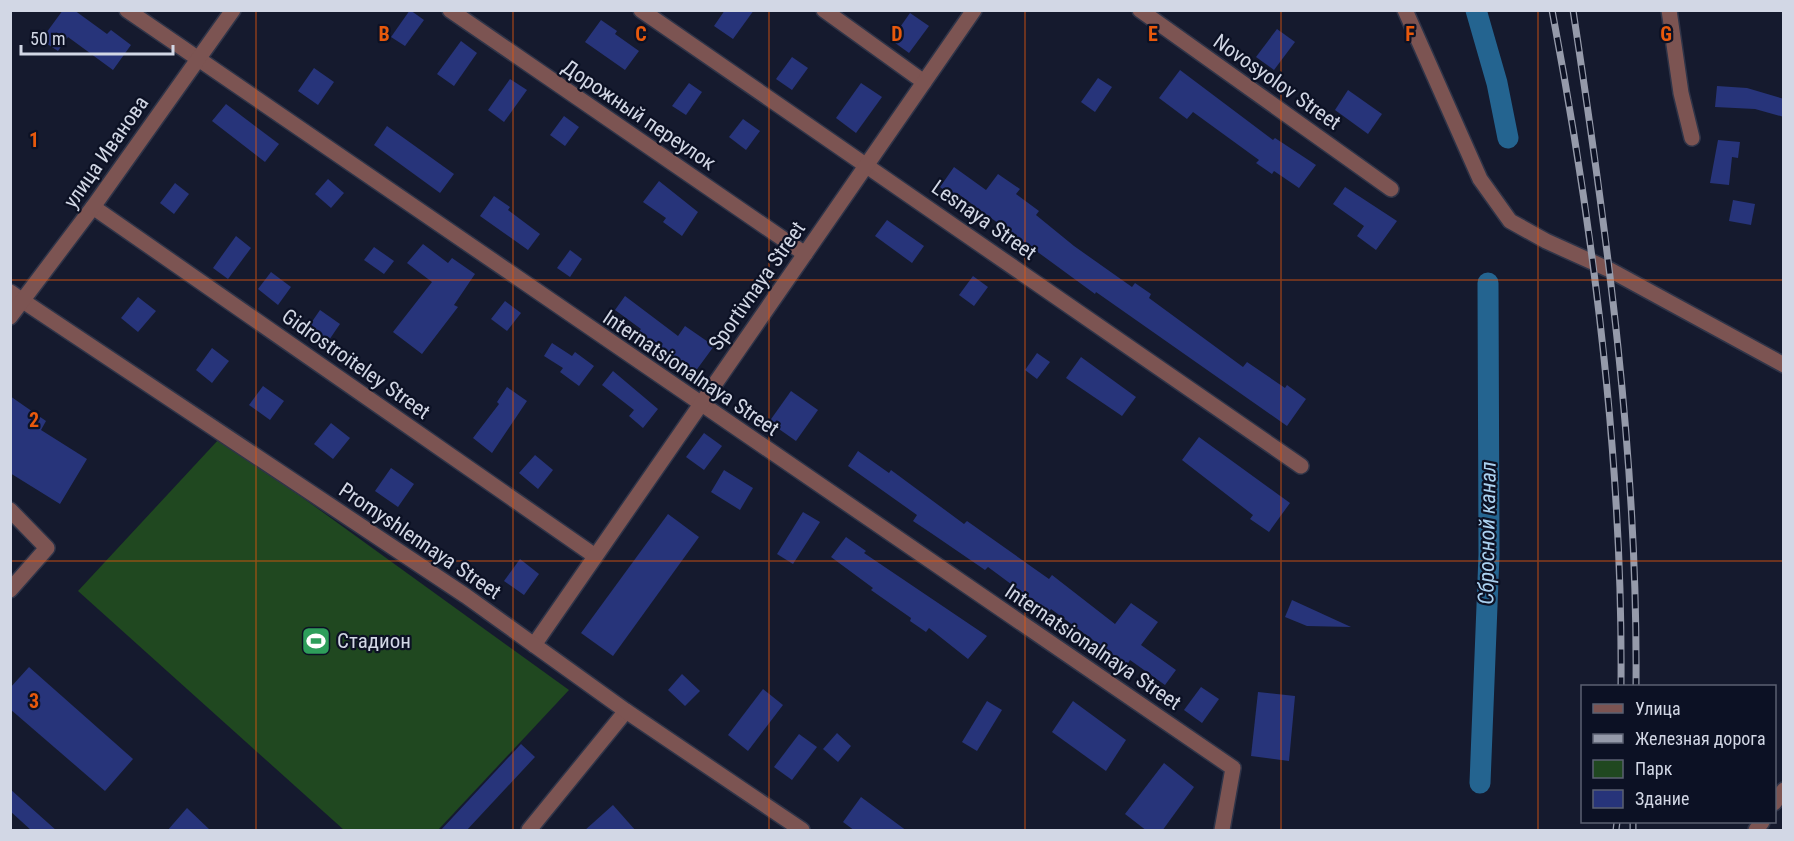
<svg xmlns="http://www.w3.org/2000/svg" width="1794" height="841" font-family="'Roboto Condensed',sans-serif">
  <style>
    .green { fill: #204820 }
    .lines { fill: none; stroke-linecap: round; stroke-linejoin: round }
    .canal { stroke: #246490; stroke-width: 21 }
    .building { fill: #27347a }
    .minor-casing { stroke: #2f3448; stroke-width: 18 }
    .tertiary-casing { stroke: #2f3448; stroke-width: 18 }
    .minor { stroke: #7c5452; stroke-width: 15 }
    .tertiary { stroke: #7c5452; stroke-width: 15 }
    .rail-casing { stroke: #959aaa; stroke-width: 7 }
    .rail { stroke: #0c1124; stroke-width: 4.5; stroke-dasharray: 14; stroke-linecap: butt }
    .grid { fill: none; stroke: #e8590c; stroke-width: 1.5; stroke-opacity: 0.55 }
    .labels { text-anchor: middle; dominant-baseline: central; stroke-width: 4.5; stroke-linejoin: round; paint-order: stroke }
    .street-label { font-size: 21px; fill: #d2d7e5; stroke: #0c1124 }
    .poi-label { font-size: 21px; fill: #d2d7e5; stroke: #0c1124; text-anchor: start }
    .water-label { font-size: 22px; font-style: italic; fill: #abd1f0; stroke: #0c1124 }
    .grid-label { font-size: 20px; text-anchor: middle; font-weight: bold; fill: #e8590c; stroke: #0c1124; stroke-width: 4.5; stroke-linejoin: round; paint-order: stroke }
  </style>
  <rect width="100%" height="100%" fill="#151a2e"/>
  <!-- green -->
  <path class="green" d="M220,438l349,252 -131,140h-94l-266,-239z"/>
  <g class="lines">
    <!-- canal -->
    <g class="canal">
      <path d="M1476,10l21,73 11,55"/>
      <path d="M1480,783l9,-228 -1,-272"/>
    </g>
  </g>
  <!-- building -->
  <g class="building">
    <path d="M63,10h11l33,24 4,-4 20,15 -18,25 -45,-33 -10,14 -17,-11z"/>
    <path d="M410,10l14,10 -19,26 -14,-9z"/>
    <path d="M725,10h29l-21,29 -19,-13z"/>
    <path d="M910,13l19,13 -20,27 -18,-13z"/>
    <path d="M601,20l16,11 -2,3 24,17 -14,19 -40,-28z"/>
    <path d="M1277,29l18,13 -21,28 -18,-13z"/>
    <path d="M461,41l16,12 -23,33 -17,-12z"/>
    <path d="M792,57l16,11 -16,22 -16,-11z"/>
    <path d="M314,68l20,14 -16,23 -20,-14z"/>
    <path d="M1180,70l93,70 2,-2 41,27 -17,23 -25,-17 -2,3 -16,-11 3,-3 -66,-48 -6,7 -28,-21z"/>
    <path d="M1098,78l14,9 -17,25 -14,-10z"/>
    <path d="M510,79l17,11 -23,32 -16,-12z"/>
    <path d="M689,83l13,9 -16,23 -14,-9z"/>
    <path d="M861,83l21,14 -26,36 -20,-15z"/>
    <path d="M1717,86l30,2 37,11v18l-29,-8 -40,-2z"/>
    <path d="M1348,90l34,24 -14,20 -33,-24z"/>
    <path d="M226,104l53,40 -14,18 -53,-41z"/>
    <path d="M564,116l15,11 -14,19 -15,-11z"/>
    <path d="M743,119l17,12 -14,19 -17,-13z"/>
    <path d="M387,126l67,48 -14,19 -66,-48z"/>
    <path d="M1718,140l22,2 -2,16 -6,-1 -3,28 -19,-2z"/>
    <path d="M954,167l32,23 12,-16 22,15 -4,5 23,17 -3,4 38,31 58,41 3,-4 16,11 -2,4 94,69 4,-5 38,26 2,-3 19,14 -19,27 -191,-134 -1,2 -138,-101 -3,5 -14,-11z"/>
    <path d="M328,179l16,14 -13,15 -16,-14z"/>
    <path d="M659,181l39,31 -16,24 -19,-14 3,-4 -23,-16z"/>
    <path d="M175,183l14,11 -15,20 -14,-11z"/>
    <path d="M1345,187l52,34 -21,29 -19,-14 7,-10 -31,-22z"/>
    <path d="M494,196l16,11 -2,3 32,24 -12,16 -48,-34z"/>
    <path d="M1733,200l22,4 -4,21 -22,-4z"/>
    <path d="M887,220l37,26 -12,17 -37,-27z"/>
    <path d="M236,236l15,12 -23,31 -15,-11z"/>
    <path d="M423,244l25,19 4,-5 23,16 -21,31 4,2 -36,47 -29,-22 39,-50 -25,-19z"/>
    <path d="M374,247l20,14 -10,13 -20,-14z"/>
    <path d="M570,250l12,9 -12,18 -13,-9z"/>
    <path d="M271,272l20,15 -13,18 -20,-16z"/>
    <path d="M973,276l15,11 -14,19 -15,-11z"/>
    <path d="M625,296l53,40 7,-10 29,20 -19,26 -41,-29 -2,3 -16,-11 5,-6 -26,-19z"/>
    <path d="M138,297l18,14 -18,21 -17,-14z"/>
    <path d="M505,301l16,12 -14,18 -16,-12z"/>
    <path d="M320,310l20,14 -13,19 -20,-14z"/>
    <path d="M552,343l20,13 3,-4 19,14 -15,20 -19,-14 3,-4 -19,-12z"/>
    <path d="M212,348l17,13 -17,22 -16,-13z"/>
    <path d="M1037,353l13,9 -13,17 -12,-9z"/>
    <path d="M1081,357l55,40 -14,19 -56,-38z"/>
    <path d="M613,371l45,38 -15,19 -14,-12 5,-6 -32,-25z"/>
    <path d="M263,386l21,15 -14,19 -21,-15z"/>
    <path d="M507,387l20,14 -35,52 -19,-15 26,-34 -2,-2z"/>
    <path d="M791,391l27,19 -22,31 -27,-19z"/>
    <path d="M10,396l36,25 -5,9 46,29 -27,45 -50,-31z"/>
    <path d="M331,423l19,15 -17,21 -19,-15z"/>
    <path d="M704,433l18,13 -18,24 -18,-13z"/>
    <path d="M1199,437l91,66 -21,29 -19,-13 3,-4 -71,-55z"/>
    <path d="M858,451l31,22 2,-3 73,54 3,-3 82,58 3,-4 63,49 16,-21 27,19 -17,23 35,25 -11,15 -35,-25 -3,5 -76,-56 -2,3 -61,-45 -3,3 -54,-37 -18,-12 4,-6 -69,-49z"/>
    <path d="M535,455l18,15 -15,19 -19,-16z"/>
    <path d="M391,468l23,16 -16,23 -23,-16z"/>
    <path d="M724,470l29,18 -13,22 -29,-18z"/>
    <path d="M803,512l17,10 -27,42 -16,-10z"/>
    <path d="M668,514l31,23 -86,119 -32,-23z"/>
    <path d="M846,537l20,14 -2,2 123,83 -19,23 -39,-31 -3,4 -16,-11 1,-3 -40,-28 2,-2 -42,-31z"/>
    <path d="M520,559l19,15 -15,21 -20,-14z"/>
    <path d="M1292,600l59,27 -44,-1 -22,-9z"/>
    <path d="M29,667l104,92 -28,32 -95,-82v-21z"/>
    <path d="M682,674l18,17 -15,15 -17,-16z"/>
    <path d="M1201,687l18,12 -17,24 -18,-13z"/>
    <path d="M763,689l20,16 -35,46 -20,-16z"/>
    <path d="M1258,692l37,4 -6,65 -38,-5z"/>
    <path d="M987,701l15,9 -25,41 -15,-9z"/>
    <path d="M1073,701l53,39 -20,31 -54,-39z"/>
    <path d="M837,733l14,13 -13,16 -15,-13z"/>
    <path d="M799,734l18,13 -25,33 -18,-13z"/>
    <path d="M521,744l14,13 -69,74h-26z"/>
    <path d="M1164,763l30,24 -32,44h-15l-22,-17z"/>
    <path d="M10,789l47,42h-25l-22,-20z"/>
    <path d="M861,797l46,34h-52l-12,-9z"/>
    <path d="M613,805l23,26h-52z"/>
    <path d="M187,808l24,23h-44z"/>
  </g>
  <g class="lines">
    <!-- minor casing -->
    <g class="minor-casing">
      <g id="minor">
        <path d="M127,10l1106,758 -11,62"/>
        <path d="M450,10l355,244"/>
        <path d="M641,10l660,456"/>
        <path d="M824,10l100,72"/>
        <path d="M1140,10l251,179"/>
        <path d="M1669,10l12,83 11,45"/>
        <path d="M93,207l502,349"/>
        <path d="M10,292l13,9"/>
        <path d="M10,510l37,38 -37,42"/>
        <path d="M534,645l440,-635"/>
        <path d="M1774,803l10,-13"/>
        <path d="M529,830l97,-119"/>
        <path d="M1756,830l6,-8"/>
      </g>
    </g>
    <!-- tertiary casing -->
    <g class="tertiary-casing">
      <g id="tertiary">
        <path d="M1405,10l75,169 30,42 36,20 64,29 174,95"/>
        <path d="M23,301l443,295 160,115 176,119"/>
        <path d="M10,317l83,-110 140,-197"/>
      </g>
    </g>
    <!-- minor -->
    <use href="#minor" class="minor"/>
    <!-- tertiary -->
    <use href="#tertiary" class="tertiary"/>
    <!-- rail casing -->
    <g class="rail-casing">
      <g id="rail">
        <path d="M1552,10c42,222 71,451 69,676"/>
        <path d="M1573,10c34,224 65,450 63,676"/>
        <path d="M1616,830l1,-8"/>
        <path d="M1633,830v-8"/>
      </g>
    </g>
    <!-- rail -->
    <use href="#rail" class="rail"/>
  </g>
  <!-- grid -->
  <path class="grid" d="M256,10v820M513,10v820M769,10v820M1025,10v820M1281,10v820M1538,10v820M10,280h1774M10,561h1774"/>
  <!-- icons -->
  <defs>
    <g id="stadium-square" transform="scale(1.5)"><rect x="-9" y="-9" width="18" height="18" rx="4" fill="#2e9e5b" stroke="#0c1124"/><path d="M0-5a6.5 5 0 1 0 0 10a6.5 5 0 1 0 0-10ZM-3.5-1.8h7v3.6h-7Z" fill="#fff"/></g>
  </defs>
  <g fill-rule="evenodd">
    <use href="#stadium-square" x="316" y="641"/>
  </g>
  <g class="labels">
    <!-- street labels -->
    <g class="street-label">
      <text transform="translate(1277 82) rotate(35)">Novosyolov Street</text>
      <text transform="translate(639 115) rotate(34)">Дорожный переулок</text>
      <text transform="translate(106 152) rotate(-55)">улица Иванова</text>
      <text transform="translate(984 220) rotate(35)">Lesnaya Street</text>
      <text transform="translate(757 286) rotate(-55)">Sportivnaya Street</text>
      <text transform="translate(356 364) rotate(35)">Gidrostroiteley Street</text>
      <text transform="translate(691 373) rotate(34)">Internatsionalnaya Street</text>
      <text transform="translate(420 541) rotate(34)">Promyshlennaya Street</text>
      <text transform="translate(1093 647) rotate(34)">Internatsionalnaya Street</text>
    </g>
    <!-- poi labels -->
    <g class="poi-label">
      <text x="337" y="641">Стадион</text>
    </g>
    <!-- water labels -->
    <g class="water-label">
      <text transform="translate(1487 533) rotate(-89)">Сбросной канал</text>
    </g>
  </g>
  <g class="grid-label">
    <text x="384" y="41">B</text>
    <text x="641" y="41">C</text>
    <text x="897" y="41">D</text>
    <text x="1153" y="41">E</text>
    <text x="1410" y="41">F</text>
    <text x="1666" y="41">G</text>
    <text x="34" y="147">1</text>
    <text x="34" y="427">2</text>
    <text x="34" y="708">3</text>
  </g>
  <!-- border -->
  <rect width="1794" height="841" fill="none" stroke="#d2d7e5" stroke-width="24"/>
  <!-- legend -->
  <rect x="1581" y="685" width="195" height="138" fill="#0c1124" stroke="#5b6071" stroke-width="1.5"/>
  <rect x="1593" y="704" width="30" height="9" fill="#7c5452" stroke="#5b6071" stroke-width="1.5"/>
  <text x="1635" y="715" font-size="18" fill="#d2d7e5">Улица</text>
  <rect x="1593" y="734" width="30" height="9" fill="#959aaa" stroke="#5b6071" stroke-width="1.5"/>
  <text x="1635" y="745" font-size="18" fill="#d2d7e5">Железная дорога</text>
  <rect x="1593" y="760" width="30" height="18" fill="#204820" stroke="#5b6071" stroke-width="1.5"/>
  <text x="1635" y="775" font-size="18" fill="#d2d7e5">Парк</text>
  <rect x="1593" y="790" width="30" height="18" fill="#27347a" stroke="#5b6071" stroke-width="1.5"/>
  <text x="1635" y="805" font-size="18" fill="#d2d7e5">Здание</text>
  <!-- scale -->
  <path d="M21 45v9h152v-9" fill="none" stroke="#d2d7e5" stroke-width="3"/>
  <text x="30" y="45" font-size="18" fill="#d2d7e5" stroke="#0c1124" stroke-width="4.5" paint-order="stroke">50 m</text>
</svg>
